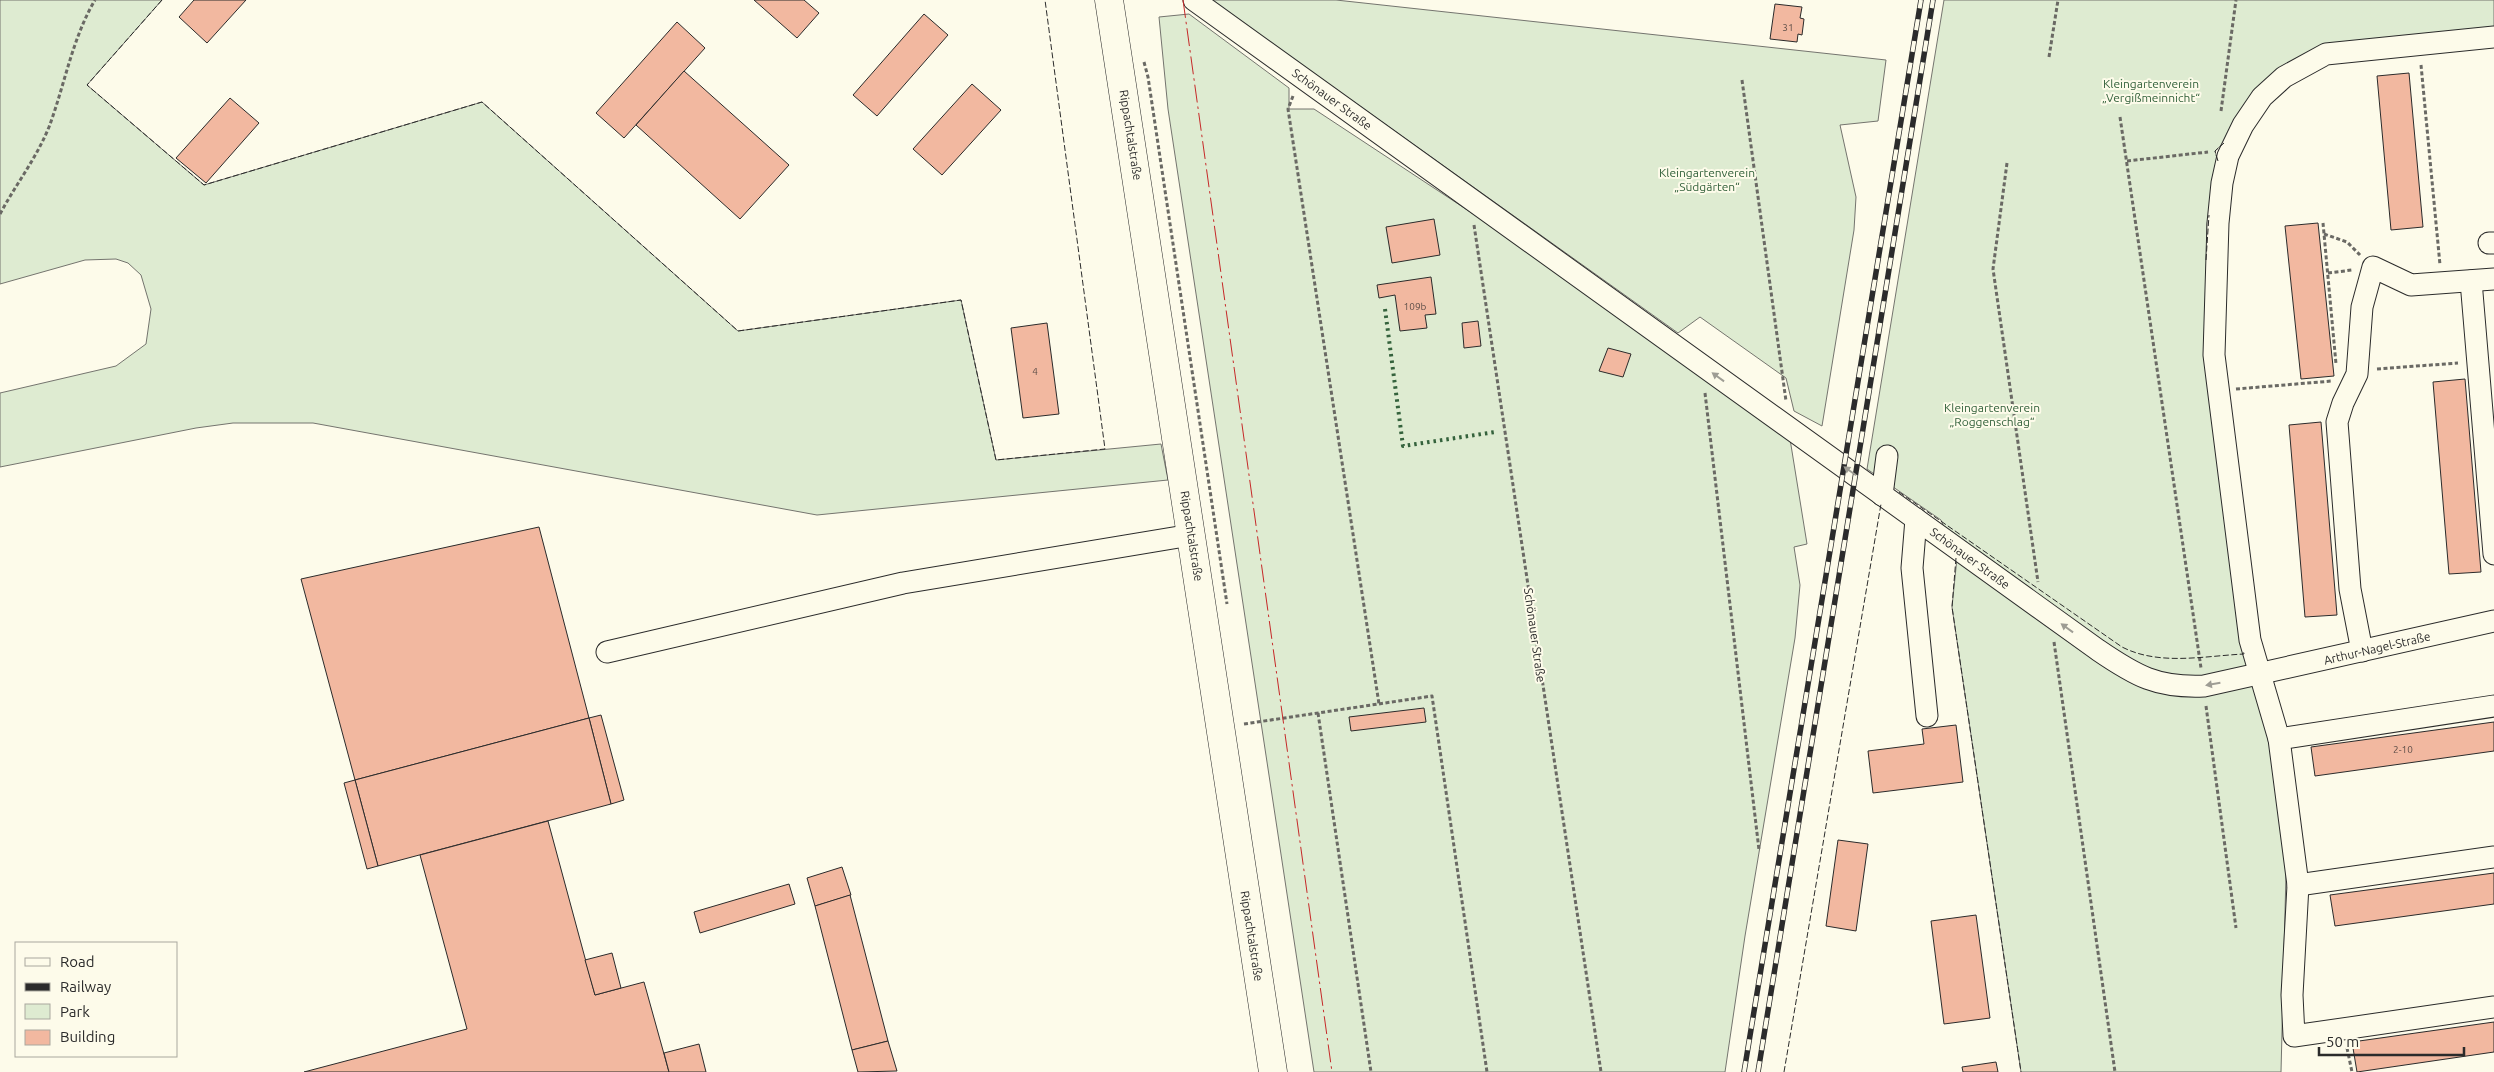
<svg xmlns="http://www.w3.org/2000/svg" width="2494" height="1072" font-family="Ubuntu,sans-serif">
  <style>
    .green { fill: #deebd1; stroke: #74746e }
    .building { fill: #f2b8a0; stroke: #2b2b2b }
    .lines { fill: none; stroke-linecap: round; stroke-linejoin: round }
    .minor-casing { stroke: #2b2b2b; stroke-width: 23 }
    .major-casing { stroke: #2b2b2b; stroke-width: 29 }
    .path { stroke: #6a6964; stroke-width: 3; stroke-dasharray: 4 2.5; stroke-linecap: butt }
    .minor { stroke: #fdfbea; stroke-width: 21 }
    .major { stroke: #fdfbea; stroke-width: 28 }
    .rail-casing { stroke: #2b2b2b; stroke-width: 5.5 }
    .rail { stroke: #fdfbea; stroke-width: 4; stroke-dasharray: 11; stroke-linecap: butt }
    .hedge { stroke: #34623c; stroke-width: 4; stroke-dasharray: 2.5 4; stroke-linecap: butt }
    .fence { stroke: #2b2b2b; stroke-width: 1; stroke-dasharray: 6 2.5; stroke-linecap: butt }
    .power { stroke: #c62828; stroke-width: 1; stroke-dasharray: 18 4 2.5 4; stroke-linecap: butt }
    .oneway { fill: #9e9d94 }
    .labels { text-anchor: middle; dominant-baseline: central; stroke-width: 4; stroke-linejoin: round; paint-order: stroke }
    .number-label { font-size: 10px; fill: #5d4e48 }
    .park-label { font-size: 12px; fill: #34623c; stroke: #fdfbea }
    .street-label { font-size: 12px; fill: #2b2b2b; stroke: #fdfbea }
  </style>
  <rect width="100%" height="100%" fill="#fdfbea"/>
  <!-- green -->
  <g class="green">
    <path d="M0,0h162l-75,85 117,100 278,-83 256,229 223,-31 35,160 165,-16 7,36 -351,35 -504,-92h-80l-37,5 -196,39v-74l116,-27 30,-22 5,-35 -10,-34 -13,-12 -12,-4 -31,1 -85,24z"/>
    <path d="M1211,0h125l550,60 -8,61 -38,4 16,72 -2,33 -32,196 -28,-15 -8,-33 -86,-61 -22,16z"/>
    <path d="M1944,0h550v30l-169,17 -110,104 4,15 -12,58 -1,131 69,409 11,109 -5,199h-260l-69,-465 5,-49 -16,-38 -74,-51z"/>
    <path d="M1189,14l100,74v21h25l164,108 312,222 17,105 -13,3 6,38 -5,53 -50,298 -20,136h-411l-146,-963 -9,-92z"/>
  </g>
  <!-- building -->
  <g class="building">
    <path d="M194,0h52l-39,43 -28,-26z"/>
    <path d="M754,0h50l15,13 -22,25z"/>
    <path d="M1775,4l27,3 -2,11 4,1 -2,16 -4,-1 -1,8 -27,-3z"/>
    <path d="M924,14l24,21 -71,81 -24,-21z"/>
    <path d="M677,22l28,26 -81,90 -28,-25z"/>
    <path d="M684,71l105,94 -49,54 -104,-94z"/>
    <path d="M2409,73l14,154 -32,3 -14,-154z"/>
    <path d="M972,84l29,26 -59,65 -29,-26z"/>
    <path d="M230,98l29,25 -53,60 -30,-25z"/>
    <path d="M1434,219l6,36 -48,8 -6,-36z"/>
    <path d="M2318,223l16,153 -33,3 -16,-153z"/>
    <path d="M1431,277l5,37 -11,1 2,13 -27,3 -5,-36 -16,3 -2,-13z"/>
    <path d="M1478,321l3,25 -17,2 -2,-25z"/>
    <path d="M1047,323l12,91 -36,4 -12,-90z"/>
    <path d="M1608,348l23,6 -8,23 -24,-6z"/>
    <path d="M2465,379l16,193 -32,2 -16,-192z"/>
    <path d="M2321,422l16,193 -32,2 -16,-192z"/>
    <path d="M539,527l50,191 -234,62 -54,-201z"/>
    <path d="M1424,708l2,14 -75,9 -2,-14z"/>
    <path d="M601,715l23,85 -13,4 -22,-86z"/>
    <path d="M589,718l22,86 -233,62 -23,-86z"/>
    <path d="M2494,722v29l-179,25 -4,-29z"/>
    <path d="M1956,725l7,57 -90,11 -5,-42 56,-7 -2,-15z"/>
    <path d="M355,780l23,86 -11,3 -23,-86z"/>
    <path d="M548,821l47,174 49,-13 25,90h-365l163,-43 -47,-174z"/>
    <path d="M1838,840l30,4 -12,87 -30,-5z"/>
    <path d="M842,867l9,28 -36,11 -8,-28z"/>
    <path d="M2494,873v31l-159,22 -5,-31z"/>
    <path d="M789,884l6,20 -95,29 -6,-21z"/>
    <path d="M850,895l38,146 -36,9 -37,-144z"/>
    <path d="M1976,915l14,103 -46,6 -13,-103z"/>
    <path d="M612,953l9,35 -26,7 -10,-35z"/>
    <path d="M2494,1022v30l-137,20 -5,-30z"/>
    <path d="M888,1041l9,30 -39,1 -6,-22z"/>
    <path d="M699,1044l7,28h-37l-5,-19z"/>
    <path d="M1996,1062l2,10h-35l-1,-5z"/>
  </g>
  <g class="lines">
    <!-- minor casing -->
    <g class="minor-casing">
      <g id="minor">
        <path d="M1194,0l904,650c38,26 59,38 106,36l290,-65"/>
        <path d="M2494,37l-168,17 -42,23 -22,20 -19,28 -15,31 -6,27 -4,40 -4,132 36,285 29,99 215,-33"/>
        <path d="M2489,243h5"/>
        <path d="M2471,281l23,273"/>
        <path d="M1882,495l5,-39"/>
        <path d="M1916,519l-4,49 15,148"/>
        <path d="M2362,651l-12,-62 -13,-167 6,-19 14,-29 5,-67 11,-40 38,18 83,-6"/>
        <path d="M607,652l296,-69 288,-48"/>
        <path d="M2279,739l19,146 -6,110 2,41 200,-29"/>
        <path d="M2298,885l196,-28"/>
      </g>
    </g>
    <!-- major casing -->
    <g class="major-casing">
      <path id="major" d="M1109,0l164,1072"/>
    </g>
    <!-- path -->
    <g class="path">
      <path d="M2049,57l9,-57"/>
      <path d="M1144,62l4,15 79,527"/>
      <path d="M2421,65l19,200"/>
      <path d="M1742,80l44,321"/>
      <path d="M1293,96l-5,13 91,595"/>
      <path d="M2221,111l15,-111"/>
      <path d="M2120,117l81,551"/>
      <path d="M2127,161l81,-9"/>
      <path d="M2007,163l-14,106 45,313"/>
      <path d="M0,214c16,-30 36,-55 49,-87 16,-43 23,-88 46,-127"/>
      <path d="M2323,223l13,141"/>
      <path d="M1474,225l127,847"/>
      <path d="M2324,234l23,8 13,13"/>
      <path d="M2328,273l24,-3"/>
      <path d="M2377,369l81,-6"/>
      <path d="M2236,389l96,-8"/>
      <path d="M1705,393l54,457"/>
      <path d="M2054,642l61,430"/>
      <path d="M2206,706l30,222"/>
      <path d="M1318,713l53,359"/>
      <path d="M1244,724l188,-28 55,376"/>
      <path d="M2347,1048l5,24"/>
    </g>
    <!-- minor -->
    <use href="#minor" class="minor"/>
    <!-- major -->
    <use href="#major" class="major"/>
    <!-- rail casing -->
    <g class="rail-casing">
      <g id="rail">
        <path d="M1744,1072l177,-1072"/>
        <path d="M1758,1072l175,-1072"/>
      </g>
    </g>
    <!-- rail -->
    <use href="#rail" class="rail"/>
    <!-- hedge -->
    <path class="hedge" d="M1385,309l18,137 92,-14"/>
    <!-- fence -->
    <g class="fence">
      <path d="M162,0l-75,85 117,100 278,-83 256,229 223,-31 35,160 109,-11 -60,-449"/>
      <path d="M2218,161l-3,-10 9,-8"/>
      <path d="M2206,260l3,-45"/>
      <path d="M1899,492l223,155c37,19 82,9 122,7l-1,-4"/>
      <path d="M1956,558l-4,49 69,465"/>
      <path d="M1784,1072l97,-568"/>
    </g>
    <!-- power -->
    <path class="power" d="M1183,0l149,1072"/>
  </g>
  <!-- one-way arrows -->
  <defs><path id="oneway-solid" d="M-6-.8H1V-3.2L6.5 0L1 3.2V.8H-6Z" transform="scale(1.25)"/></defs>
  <g class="oneway">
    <use href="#oneway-solid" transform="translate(1718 377) rotate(-144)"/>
    <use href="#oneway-solid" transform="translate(1850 471) rotate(-145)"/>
    <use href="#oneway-solid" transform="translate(2067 628) rotate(-144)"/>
    <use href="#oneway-solid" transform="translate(2213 684) rotate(170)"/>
  </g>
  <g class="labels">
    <!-- number labels -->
    <g class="number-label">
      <text x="1788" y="27">31</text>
      <text x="1415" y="306">109b</text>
      <text x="1035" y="371">4</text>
      <text x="2403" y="749">2-10</text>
    </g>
    <!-- park labels -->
    <g class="park-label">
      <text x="2151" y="83">Kleingartenverein<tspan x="2151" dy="14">„Vergißmeinnicht“</tspan></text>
      <text x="1707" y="172">Kleingartenverein<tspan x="1707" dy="14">„Südgärten“</tspan></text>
      <text x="1992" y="407">Kleingartenverein<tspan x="1992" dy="14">„Roggenschlag“</tspan></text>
    </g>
    <!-- street labels -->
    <g class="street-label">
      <text transform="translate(1332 99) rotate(36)">Schönauer Straße</text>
      <text transform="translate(1131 135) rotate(81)">Rippachtalstraße</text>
      <text transform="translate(1192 536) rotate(81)">Rippachtalstraße</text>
      <text transform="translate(1970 558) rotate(36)">Schönauer Straße</text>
      <text transform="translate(1535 635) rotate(82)">Schönauer Straße</text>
      <text transform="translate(2377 648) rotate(-13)">Arthur-Nagel-Straße</text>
      <text transform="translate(1252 936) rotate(81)">Rippachtalstraße</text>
    </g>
  </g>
  <!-- legend -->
  <rect x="15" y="942" width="162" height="115" fill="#fdfbea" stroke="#a9a89e"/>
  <rect x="25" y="958" width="25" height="8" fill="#fdfbea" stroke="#a9a89e"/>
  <text x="60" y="967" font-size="15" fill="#2b2b2b">Road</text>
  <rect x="25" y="983" width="25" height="8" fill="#2b2b2b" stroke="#a9a89e"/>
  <text x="60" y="992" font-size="15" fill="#2b2b2b">Railway</text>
  <rect x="25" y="1004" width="25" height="15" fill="#deebd1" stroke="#a9a89e"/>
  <text x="60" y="1017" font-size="15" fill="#2b2b2b">Park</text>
  <rect x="25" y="1030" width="25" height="15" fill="#f2b8a0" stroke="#a9a89e"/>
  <text x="60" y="1042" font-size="15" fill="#2b2b2b">Building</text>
  <!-- scale -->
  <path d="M2319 1047v8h145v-8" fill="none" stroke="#2b2b2b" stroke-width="2.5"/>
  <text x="2326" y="1047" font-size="15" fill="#2b2b2b" stroke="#fdfbea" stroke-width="4" paint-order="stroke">50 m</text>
</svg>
